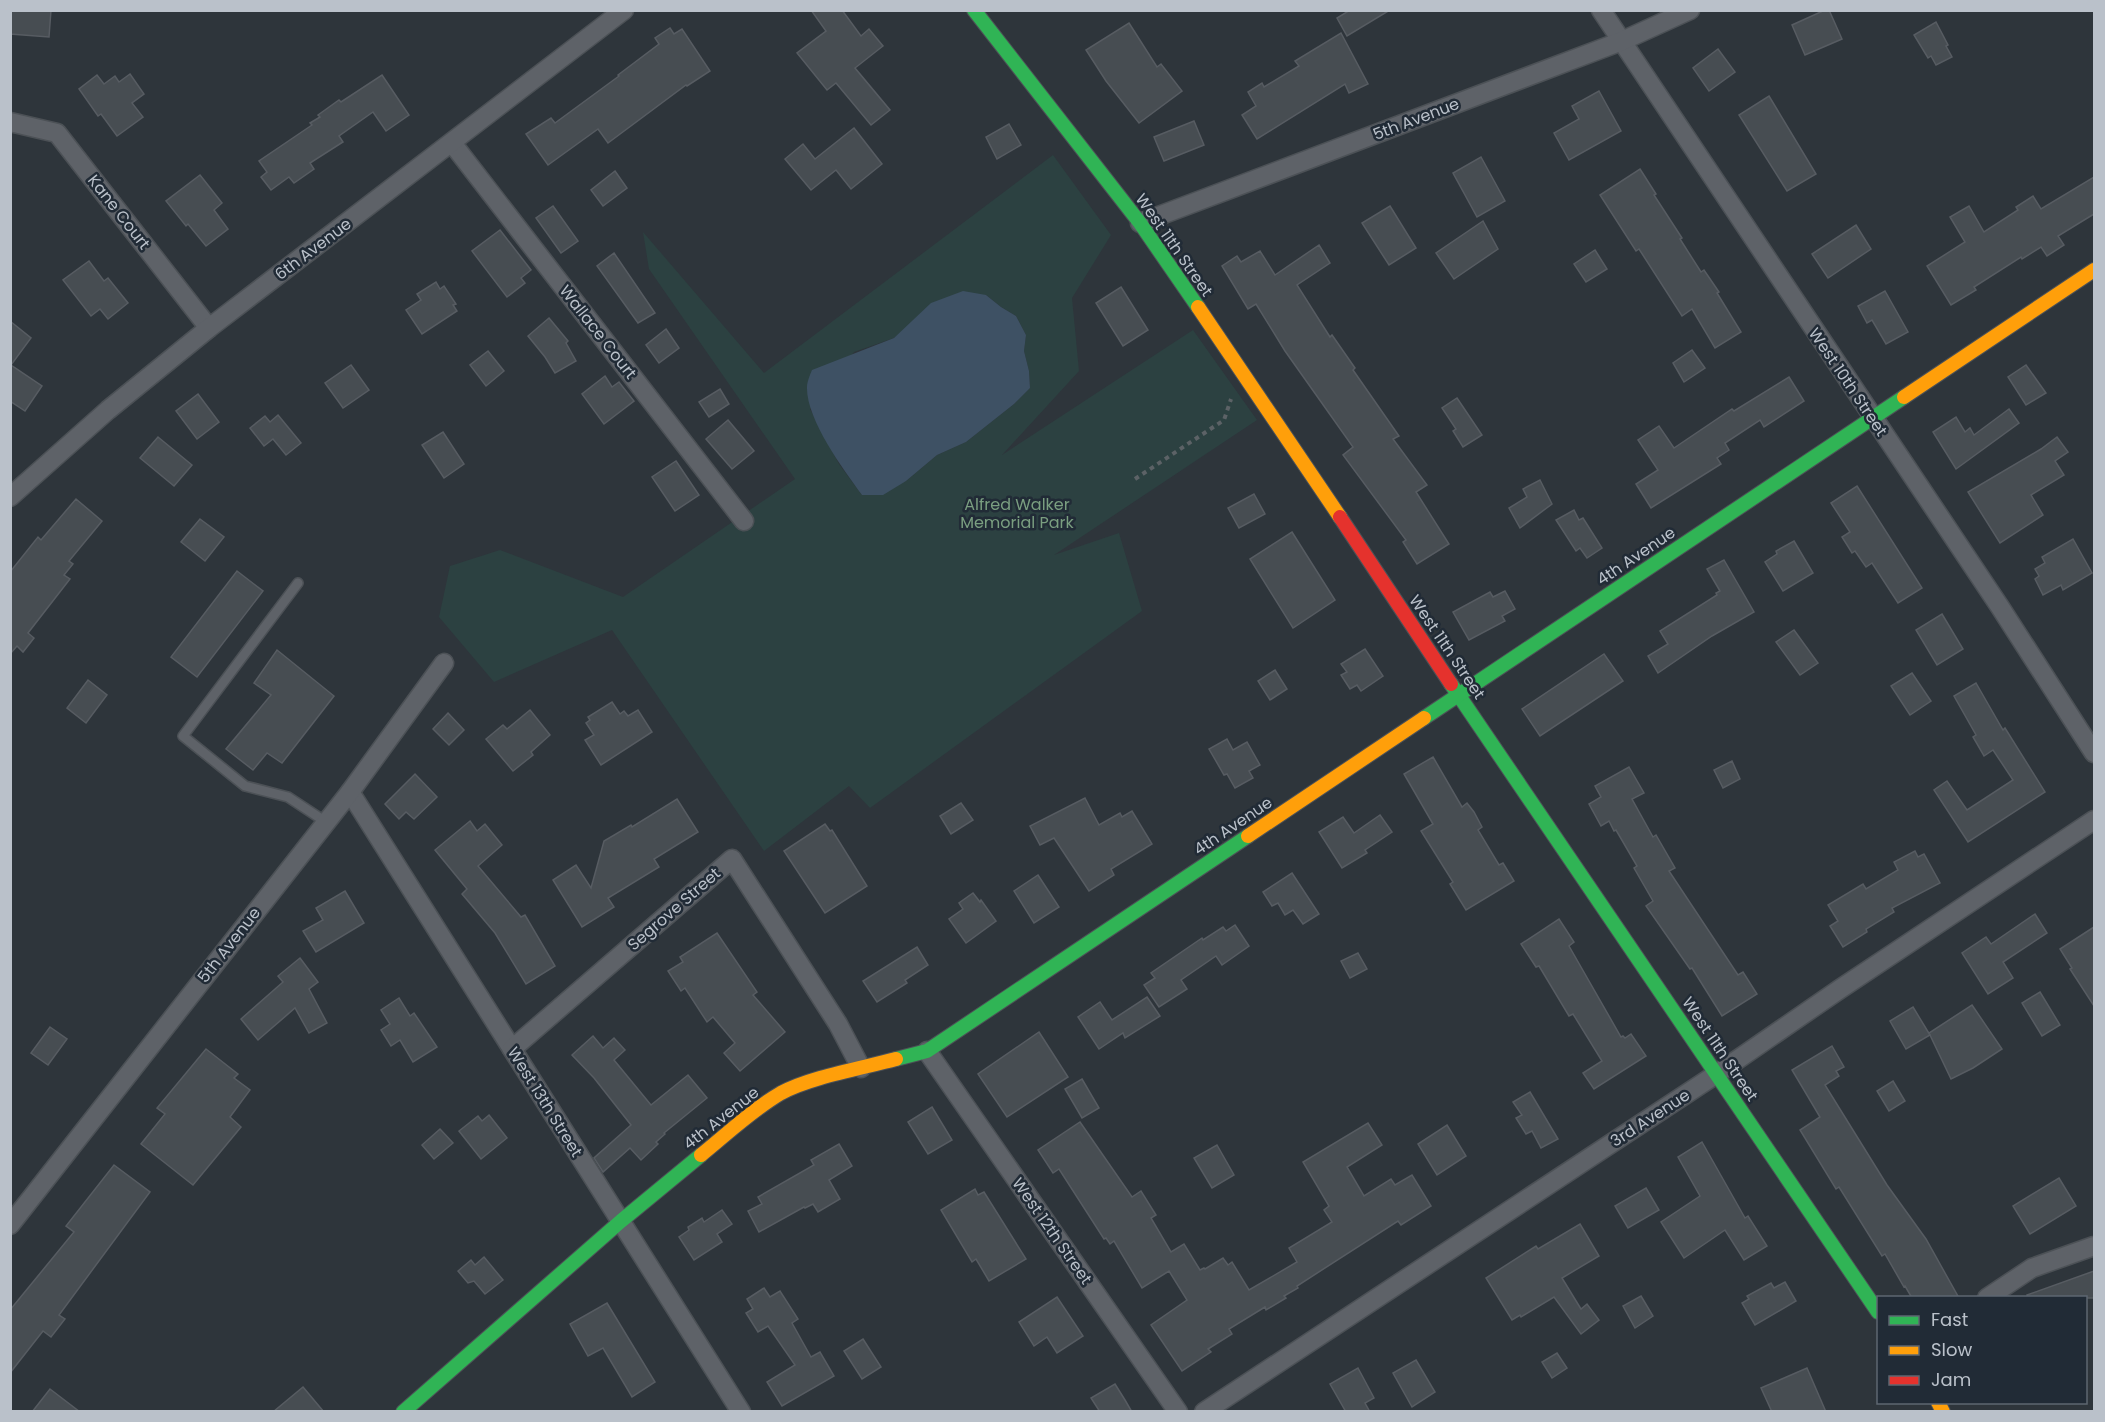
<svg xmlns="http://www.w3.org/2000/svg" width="2105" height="1422" font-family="Poppins,sans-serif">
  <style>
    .green { fill: #2c4141; fill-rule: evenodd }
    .water { fill: #3e5164 }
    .building { fill: #474d52; stroke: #575c62; stroke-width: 1.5 }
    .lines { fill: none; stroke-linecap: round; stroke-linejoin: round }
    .lane-casing { stroke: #4c5156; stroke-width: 12 }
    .street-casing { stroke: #4c5156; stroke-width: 21 }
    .fast-casing { stroke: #4c5156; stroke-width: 16 }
    .slow-casing { stroke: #4c5156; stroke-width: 16 }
    .jam-casing { stroke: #4c5156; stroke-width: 16 }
    .path { stroke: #5c6266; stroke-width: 4; stroke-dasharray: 4.5 4.5; stroke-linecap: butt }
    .lane { stroke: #5e6268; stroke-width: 9 }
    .street { stroke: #5e6268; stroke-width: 18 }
    .fast { stroke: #30b455; stroke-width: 14 }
    .slow { stroke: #ff9f0a; stroke-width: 14 }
    .jam { stroke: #e5322d; stroke-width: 14 }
    .labels { text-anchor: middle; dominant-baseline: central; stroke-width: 5; stroke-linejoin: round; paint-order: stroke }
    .street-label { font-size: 16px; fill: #bac1ca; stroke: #212b36 }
    .park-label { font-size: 16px; fill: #7a9e80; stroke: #212b36 }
  </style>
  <rect width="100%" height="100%" fill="#2e353b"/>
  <!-- green -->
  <path class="green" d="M1053,155l58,80 -39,63 7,73 -77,84 191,-125 64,90 -203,135 65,-22 23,78 -272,197 -21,-22 -85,65 -152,-221 -118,52 -55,-65 11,-51 50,-16 123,47 172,-118 -146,-210 -6,-37 121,141zM986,295l15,12 15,9 10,19 -2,16 5,20 1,17 -16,16 -48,38 -29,13 -31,26 -44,14 -23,-31 -29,-55 44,-57 40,-14 15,-12z"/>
  <!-- water -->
  <path class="water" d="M963,291l23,4 15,12 15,9 10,19 -2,16 5,20 1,17 -16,16 -48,38 -29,13 -31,26 -23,14h-21c-19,-26 -56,-76 -55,-108 0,-5 3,-12 5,-17l82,-32 37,-35z"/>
  <!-- building -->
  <g class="building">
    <path d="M10,10h41l-2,27 -39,-3z"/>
    <path d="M811,10h31l19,26 8,-7 14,17 -28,22 35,42 -19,15 -35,-42 -9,7 -30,-37 29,-22z"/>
    <path d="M1350,10h40l-43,26 -10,-18z"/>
    <path d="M1825,10h4l13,29 -37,16 -13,-30z"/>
    <path d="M1936,22l12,23 -2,1 6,11 -16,8 -5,-9 -3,2 -14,-23z"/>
    <path d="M1129,23l28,44 4,-3 21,27 -43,32 -33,-42 -20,-31z"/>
    <path d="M670,28l4,6 8,-5 28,42 -23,15 -1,-1 -78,58 -10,-14 -50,36 -22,-31 25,-16 4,5 64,-47 -1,-1 41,-31 -4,-6z"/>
    <path d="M1341,33l27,51 -19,9 -4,-9 -88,55 -15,-24 14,-9 -8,-14 14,-9 2,4 35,-21 -4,-5z"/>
    <path d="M1718,49l17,23 -26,19 -16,-23z"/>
    <path d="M130,74l14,20 -12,9 11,14 -26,19 -16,-22 -3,2 -19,-27 18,-14 7,9 11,-8 4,6z"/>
    <path d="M382,75l27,40 -23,16 -13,-19 -34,24 4,6 -33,21 4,6 -20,14 -5,-6 -18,13 -10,-13 6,-5 -8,-11 53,-36 -2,-2 10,-6 -2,-2 21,-15 2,2z"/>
    <path d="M1599,91l22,40 -52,29 -15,-27 25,-14 -7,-13z"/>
    <path d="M1769,96l47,78 -29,17 -48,-76z"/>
    <path d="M1194,121l10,24 -40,16 -10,-24z"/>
    <path d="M1009,124l12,21 -24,14 -11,-22z"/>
    <path d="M854,128l28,36 -31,25 -15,-19 -25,20 -26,-31 18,-15 12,15z"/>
    <path d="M1481,157l24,44 -28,16 -24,-44z"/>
    <path d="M1640,169l16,25 -2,1 28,43 -2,1 21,33 3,-2 15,22 -2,1 24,39 -26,16 -23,-39 -10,7 -43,-67 -3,2 -36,-56z"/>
    <path d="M615,171l12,17 -24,18 -12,-16z"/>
    <path d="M200,175l22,28 -8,7 14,19 -22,17 -18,-22 -2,2 -20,-25z"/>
    <path d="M2094,177v37l-36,22 6,9 -17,11 -6,-9 -19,12 -1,-2 -47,30 2,3 -25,15 -24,-39 38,-24 -15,-25 19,-11 15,26 34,-22 -2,-3 17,-11 8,13z"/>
    <path d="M553,206l25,35 -17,12 -25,-35z"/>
    <path d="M1390,206l26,42 -27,17 -27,-42z"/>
    <path d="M1483,221l15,28 -44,30 -18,-26z"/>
    <path d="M1856,225l15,24 -43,29 -16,-24z"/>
    <path d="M500,230l31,40 -10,8 4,5 -18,14 -35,-46z"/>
    <path d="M1319,245l11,18 -33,22 33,52 2,-2 23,33 -2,2 46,66 -6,3 34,46 -11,7 33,52 -32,20 -14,-22 3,-2 -63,-85 10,-8 -68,-96 -29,-47 -8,5 -26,-43 15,-10 4,6 19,-11 15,24z"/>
    <path d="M1595,250l12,19 -21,13 -12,-18z"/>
    <path d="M614,253l41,60 -17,10 -41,-57z"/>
    <path d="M89,261l15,20 4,-3 20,25 -20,16 -8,-10 -9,7 -28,-36z"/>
    <path d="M436,282l4,7 4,-3 12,18 -3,1 4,6 -35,23 -16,-24 15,-10 -4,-6z"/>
    <path d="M1121,287l27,43 -25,16 -27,-43z"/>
    <path d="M1885,291l23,41 -22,12 -14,-24 -5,3 -9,-17z"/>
    <path d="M549,318l19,23 -2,2 10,18 -21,12 -10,-16 -17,-21z"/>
    <path d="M10,321l21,17 -20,27 31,21 -17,25 -15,-10z"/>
    <path d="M666,329l13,19 -20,15 -13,-18z"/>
    <path d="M1692,350l13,18 -21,14 -11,-19z"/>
    <path d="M488,351l16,20 -18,15 -16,-21z"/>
    <path d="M351,365l18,25 -26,18 -18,-25z"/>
    <path d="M2026,365l20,28 -20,12 -18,-28z"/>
    <path d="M605,376l7,11 7,-5 15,19 -30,23 -22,-30z"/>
    <path d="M1789,377l15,24 -40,26 -4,-7 -35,23 4,7 -12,8 4,6 -70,44 -15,-24 22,-14 -20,-30 21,-14 15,22 58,-39 2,2z"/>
    <path d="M720,389l9,15 -20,13 -10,-15z"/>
    <path d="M198,394l21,28 -22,17 -21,-28z"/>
    <path d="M1457,398l25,37 -19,12 -10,-16 3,-2 -14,-21z"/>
    <path d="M2009,409l10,14 -63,46 -23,-37 23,-15 9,15 5,-4 4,7z"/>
    <path d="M278,415l23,28 -15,12 -13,-16 -9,7 -14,-18 15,-12 5,6z"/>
    <path d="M728,420l26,31 -22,18 -26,-30z"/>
    <path d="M443,432l21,32 -20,14 -22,-33z"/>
    <path d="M158,437l34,28 -18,21 -34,-28z"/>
    <path d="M2057,437l11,15 -13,9 9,14 -33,20 12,20 -43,28 -32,-51 73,-43z"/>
    <path d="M676,461l23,34 -24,16 -23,-34z"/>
    <path d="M1540,480l12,24 -32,24 -11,-20 18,-11 -4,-8z"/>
    <path d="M1857,486l65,102 -24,15 -26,-40 -6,4 -11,-16 -3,2 -10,-16 8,-5 -19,-29z"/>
    <path d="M1254,494l11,20 -26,14 -11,-20z"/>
    <path d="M76,499l26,22 -33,40 4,3 -9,11 6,4 -42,54 6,5 -11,14 -6,-6 -7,8v-82l28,-35 3,3z"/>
    <path d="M1574,510l5,10 4,-2 19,30 -15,10 -7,-10 -4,3 -20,-31z"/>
    <path d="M200,519l24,18 -19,24 -24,-19z"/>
    <path d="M1292,532l43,68 -42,28 -43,-69z"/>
    <path d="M2073,539l19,34 -29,17 -2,-5 -18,10 -8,-16 4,-3 -4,-7 10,-6 -3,-6z"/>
    <path d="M1794,541l19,32 -30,18 -18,-29 12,-8 -1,-3z"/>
    <path d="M1724,560l30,52 -42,24 -54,37 -10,-17 20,-12 -8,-13 57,-36 -1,-2 4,-2 -13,-22z"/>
    <path d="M237,571l26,20 -66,86 -26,-20z"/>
    <path d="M1505,591l10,18 -13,7 3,5 -36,19 -16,-28 37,-20 3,5z"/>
    <path d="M1942,614l21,35 -26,16 -21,-35z"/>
    <path d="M1794,630l24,33 -18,12 -24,-33z"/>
    <path d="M1365,649l18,27 -22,15 -4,-6 -7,4 -9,-14 6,-3 -6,-8z"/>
    <path d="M277,650l57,46 -52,67 -15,-10 -14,17 -27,-21 45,-54 -17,-12z"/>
    <path d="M1604,654l19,27 -83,55 -18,-27z"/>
    <path d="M1275,670l12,19 -17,11 -12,-19z"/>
    <path d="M1912,673l19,28 -21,14 -19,-29z"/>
    <path d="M88,680l19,15 -21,28 -19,-15z"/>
    <path d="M1976,683l27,47 2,-2 40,64 -77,50 -34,-52 13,-9 20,29 46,-30 -20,-30 -9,6 -11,-19 3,-2 -22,-39z"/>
    <path d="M612,702l8,12 4,-3 4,5 10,-6 14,22 -51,33 -16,-25 9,-5 -8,-12 4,-3 -2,-3z"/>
    <path d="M530,710l20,25 -19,17 2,3 -20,16 -27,-32 17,-14 4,4z"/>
    <path d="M448,713l16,17 -15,15 -16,-16z"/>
    <path d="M1227,739l6,11 14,-8 13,23 -11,6 4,7 -18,10 -8,-14 -3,1 -15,-26z"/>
    <path d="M1433,757l29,50 5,-4 7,9 8,15 -4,3 21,35 4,-2 11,18 -48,29 -16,-26 3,-2 -32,-51 12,-7 -29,-50z"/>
    <path d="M1732,761l8,18 -17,9 -9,-18z"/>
    <path d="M1629,767l15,26 -12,6 21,38 3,-2 19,33 -6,3 69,104 5,-3 14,22 -35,22 -30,-48 -2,1 -44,-63 7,-5 -19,-33 3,-2 -21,-36 -2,1 -5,-10 -8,5 -12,-22 12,-7 -6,-11z"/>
    <path d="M415,774l22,23 -23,22 -8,-7 -7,7 -14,-15z"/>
    <path d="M1085,798l14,27 21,-12 2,4 10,-6 20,33 -41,25 3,6 -25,16 -35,-53 -14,7 -10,-19z"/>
    <path d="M677,799l21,33 -44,27 5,8 -51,31 6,9 -32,20 -29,-47 23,-15 15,23 13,-47 27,-16 1,2z"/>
    <path d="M961,803l12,17 -22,14 -11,-18z"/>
    <path d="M1380,815l12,17 -27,18 2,3 -25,15 -23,-36 24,-15 11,16z"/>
    <path d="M470,821l7,10 8,-7 17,21 -24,21 43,51 4,-2 30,51 -29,18 -31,-51 -33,-39 5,-5 -32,-39z"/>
    <path d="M825,824l5,7 2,-1 35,56 -42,27 -41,-62z"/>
    <path d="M1915,851l3,6 6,-3 16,29 -48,25 2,4 -28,17 1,3 -24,15 -13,-21 8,-5 -10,-16 35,-21 3,5 32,-19 -4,-8z"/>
    <path d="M1292,873l27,41 -16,10 -10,-14 -8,5 -7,-12 -6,3 -9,-14z"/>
    <path d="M1038,875l21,32 -25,16 -20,-32z"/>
    <path d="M345,891l19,32 -48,29 -13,-21 20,-11 -7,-12z"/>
    <path d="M973,893l7,9 1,-2 15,21 -30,22 -17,-24 14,-10 -4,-6z"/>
    <path d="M2035,914l12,19 -44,29 10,16 -25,16 -26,-41 24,-16 5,7z"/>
    <path d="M1559,919l15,23 -5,4 52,91 2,-1 2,2 6,-4 15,22 -52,33 -11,-16 19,-12 -29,-47 -4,2 -30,-50 -3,1 -15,-23z"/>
    <path d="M1235,925l14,21 -27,19 -6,-9 -35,24 6,9 -28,18 -15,-22 11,-7 -4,-5 51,-35 1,2 20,-13 3,4z"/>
    <path d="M2094,927v79l-24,-37 2,-1 -12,-19z"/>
    <path d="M717,933l40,59 -4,3 32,37 -45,39 -16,-18 11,-10 -22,-26 -6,5 -22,-34 -4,3 -13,-20 15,-9 -3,-5z"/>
    <path d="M917,947l11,18 -23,15 2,3 -30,19 -14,-21z"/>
    <path d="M1358,953l9,16 -17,9 -9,-17z"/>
    <path d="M300,958l18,24 -9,7 18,34 -18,10 -14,-25 -37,32 -17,-21 42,-37 -5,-6z"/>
    <path d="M2040,992l20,33 -18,11 -20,-33z"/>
    <path d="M1147,997l13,19 -35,22 -2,-5 -24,16 -21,-32 22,-15 12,18z"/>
    <path d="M399,998l11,18 4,-3 23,34 -24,15 -13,-22 -9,6 -10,-16 9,-6 -9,-14z"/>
    <path d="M1972,1005l30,44 -29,19 -22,11 -22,-46z"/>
    <path d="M1913,1007l17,28 -24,14 -16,-28z"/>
    <path d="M50,1027l17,12 -19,26 -17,-12z"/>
    <path d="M1039,1032l29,45 -61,40 -29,-43z"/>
    <path d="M593,1036l10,12 11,-10 11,12 -11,10 37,45 37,-30 19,23 -43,35 1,1 -9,8 2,2 -17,16 -11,-12 -27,24 -9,-14 37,-33 -37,-47 -22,-23z"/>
    <path d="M1832,1046l12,21 -8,4 3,5 -14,9 62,100 39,54 33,59h-47l-7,-12 -1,1 -19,-33 -3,2 -43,-69 -3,2 -36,-59 20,-13 -28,-47z"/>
    <path d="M206,1049l32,25 -4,4 16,12 -20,27 11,10 -48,58 -52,-41 24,-30 -8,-6z"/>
    <path d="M1082,1079l17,29 -17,10 -17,-29z"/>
    <path d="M1893,1081l12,20 -16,10 -12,-20z"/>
    <path d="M1530,1092l28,47 -17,9 -9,-17 -6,3 -10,-16 6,-3 -9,-13z"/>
    <path d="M932,1107l20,33 -24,14 -20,-32z"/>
    <path d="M489,1115l18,23 -26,21 -22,-28 19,-15 4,5z"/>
    <path d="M1080,1122l52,75 9,-6 15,24 -5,3 20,34 13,-8 16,26 4,-2 1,1 18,-11 5,7 4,-3 17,28 48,-28 -8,-14 43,-26 -8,-12 5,-4 -26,-44 65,-39 14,22 -35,22 17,29 27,-17 4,6 17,-10 19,31 -30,19 -3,-4 -101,65 1,2 -14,8 2,2 -20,12 -1,-3 -36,22 3,5 -24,15 3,3 -29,19 -31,-46 36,-25 -18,-29 -27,17 -28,-47 -4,3 -4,-6 -2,1 -45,-70 -6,4 -15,-23z"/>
    <path d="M1447,1125l19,31 -29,19 -19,-31z"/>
    <path d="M440,1129l13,14 -19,16 -12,-14z"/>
    <path d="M1702,1142l43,76 3,-2 19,30 -23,14 -19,-30 -41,28 -23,-36 39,-26 -22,-39z"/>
    <path d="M839,1144l13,22 -23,14 11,19 -22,13 -5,-8 -8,4 -1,-1 -45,25 -11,-21 14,-7 -4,-7 56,-32 -3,-5z"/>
    <path d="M1217,1145l17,30 -22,13 -18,-30z"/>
    <path d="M114,1165l36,27 -91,123 6,4 -14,18 -8,-6 -33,42v-63l64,-78 -8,-6z"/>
    <path d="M2059,1178l17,28 -46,28 -17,-28z"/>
    <path d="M1646,1188l13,22 -31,18 -13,-22z"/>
    <path d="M975,1189l3,6 6,-3 42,67 -37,22 -13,-22 -4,3 -31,-52z"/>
    <path d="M722,1210l10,14 -15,10 5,8 -28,18 -15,-23 10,-7 -1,-3 14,-9 2,4z"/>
    <path d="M1580,1224l19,32 -37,22 19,31 6,-5 12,16 -18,14 -27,-37 -33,20 -1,-2 -8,5 -26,-42 50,-32 2,3z"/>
    <path d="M484,1257l19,23 -18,14 -11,-13 -6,2 -10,-12 13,-11 4,5z"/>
    <path d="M2094,1271v27h-66l-1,-3z"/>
    <path d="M1785,1282l11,19 -41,24 -13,-22 7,-4 -2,-3 24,-13 3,5z"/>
    <path d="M764,1288l6,9 10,-6 18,28 -6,4 19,34 9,-5 14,24 -52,30 -15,-24 28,-17 -27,-39 -10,6 -12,-19 7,-4 -6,-10z"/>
    <path d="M1641,1296l12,20 -18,12 -12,-22z"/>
    <path d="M1057,1297l26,39 -26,17 -10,-16 -13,9 -15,-24z"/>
    <path d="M607,1303l48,79 -23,15 -29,-49 -15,8 -18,-32z"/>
    <path d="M863,1339l18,28 -19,12 -18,-28z"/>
    <path d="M1557,1353l10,15 -15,10 -10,-16z"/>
    <path d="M1416,1360l19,32 -23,15 -19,-34z"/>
    <path d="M1358,1368l16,30 -9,5 5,9h-24l-16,-28z"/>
    <path d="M1807,1368l19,44h-54l-11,-24z"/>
    <path d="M1115,1384l10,16 7,12h-32l-9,-14z"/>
    <path d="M303,1387l21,25h-51z"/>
    <path d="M50,1389l30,23h-48z"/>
  </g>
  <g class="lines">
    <!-- lane casing -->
    <g class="lane-casing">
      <path id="lane" d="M298,583l-115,153 62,50 43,11 38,25"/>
    </g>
    <!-- street casing -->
    <g class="street-casing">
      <g id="street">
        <path d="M1601,10l399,597 94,146"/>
        <path d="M10,122l47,11 152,195"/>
        <path d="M452,143l292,378"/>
        <path d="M1140,223l482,-182 68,-31"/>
        <path d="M10,497l98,-87 101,-82 415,-318"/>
        <path d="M350,792l391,620"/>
        <path d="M512,1049l220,-190 106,165 23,44"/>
        <path d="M927,1051l251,361"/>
        <path d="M10,1225l340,-433 94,-129"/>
        <path d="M1987,1298l45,-30 62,-22"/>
        <path d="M1204,1412l514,-339 122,-84 254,-169"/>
      </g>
    </g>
    <!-- fast casing -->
    <g class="fast-casing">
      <g id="fast">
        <path d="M974,10l166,213 58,84"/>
        <path d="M1451,684l427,628"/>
        <path d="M1424,718l480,-321"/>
        <path d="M896,1059l31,-8 321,-215"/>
        <path d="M403,1412l218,-191 80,-66"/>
      </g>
    </g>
    <!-- slow casing -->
    <g class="slow-casing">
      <g id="slow">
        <path d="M1198,307l142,210"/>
        <path d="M1904,397l190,-127"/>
        <path d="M1248,836l176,-118"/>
        <path d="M701,1155c26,-21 51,-45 80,-62 29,-16 82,-25 115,-34"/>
        <path d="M1938,1402l5,10"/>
      </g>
    </g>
    <!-- jam casing -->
    <g class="jam-casing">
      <path id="jam" d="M1340,517l111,167"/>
    </g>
    <!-- path -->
    <path class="path" d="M1135,479l89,-59 7,-21"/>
    <!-- lane -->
    <use href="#lane" class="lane"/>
    <!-- street -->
    <use href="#street" class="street"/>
    <!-- fast -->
    <use href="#fast" class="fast"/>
    <!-- slow -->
    <use href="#slow" class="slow"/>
    <!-- jam -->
    <use href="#jam" class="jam"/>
  </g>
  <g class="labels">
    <!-- street labels -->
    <g class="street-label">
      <text transform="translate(1416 119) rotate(-21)">5th Avenue</text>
      <text transform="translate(119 212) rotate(52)">Kane Court</text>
      <text transform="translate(1174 245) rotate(55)">West 11th Street</text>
      <text transform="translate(313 249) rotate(-37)">6th Avenue</text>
      <text transform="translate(598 332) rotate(52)">Wallace Court</text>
      <text transform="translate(1848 382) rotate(56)">West 10th Street</text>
      <text transform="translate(1636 556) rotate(-34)">4th Avenue</text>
      <text transform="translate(1447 647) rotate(56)">West 11th Street</text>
      <text transform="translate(1233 826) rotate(-34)">4th Avenue</text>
      <text transform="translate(674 909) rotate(-41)">Segrove Street</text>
      <text transform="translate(229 945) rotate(-52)">5th Avenue</text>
      <text transform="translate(1720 1049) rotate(56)">West 11th Street</text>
      <text transform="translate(545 1102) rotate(58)">West 13th Street</text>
      <text transform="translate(721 1118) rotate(-38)">4th Avenue</text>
      <text transform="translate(1650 1118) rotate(-33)">3rd Avenue</text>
      <text transform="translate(1052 1231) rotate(55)">West 12th Street</text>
    </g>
    <!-- park labels -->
    <g class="park-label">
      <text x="1017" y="504">Alfred Walker<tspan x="1017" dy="18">Memorial Park</tspan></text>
    </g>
  </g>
  <!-- border -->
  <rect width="2105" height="1422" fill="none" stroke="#bac1ca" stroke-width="24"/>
  <!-- legend -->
  <rect x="1877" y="1296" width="210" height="108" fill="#212b36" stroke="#5e6771" stroke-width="1.5"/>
  <rect x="1889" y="1316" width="30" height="9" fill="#30b455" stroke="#5e6771" stroke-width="1.5"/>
  <text x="1931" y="1326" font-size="18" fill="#bac1ca">Fast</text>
  <rect x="1889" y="1346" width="30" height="9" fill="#ff9f0a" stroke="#5e6771" stroke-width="1.5"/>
  <text x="1931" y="1356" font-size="18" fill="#bac1ca">Slow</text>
  <rect x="1889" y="1376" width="30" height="9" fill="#e5322d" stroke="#5e6771" stroke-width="1.5"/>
  <text x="1931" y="1386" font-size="18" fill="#bac1ca">Jam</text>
</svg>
